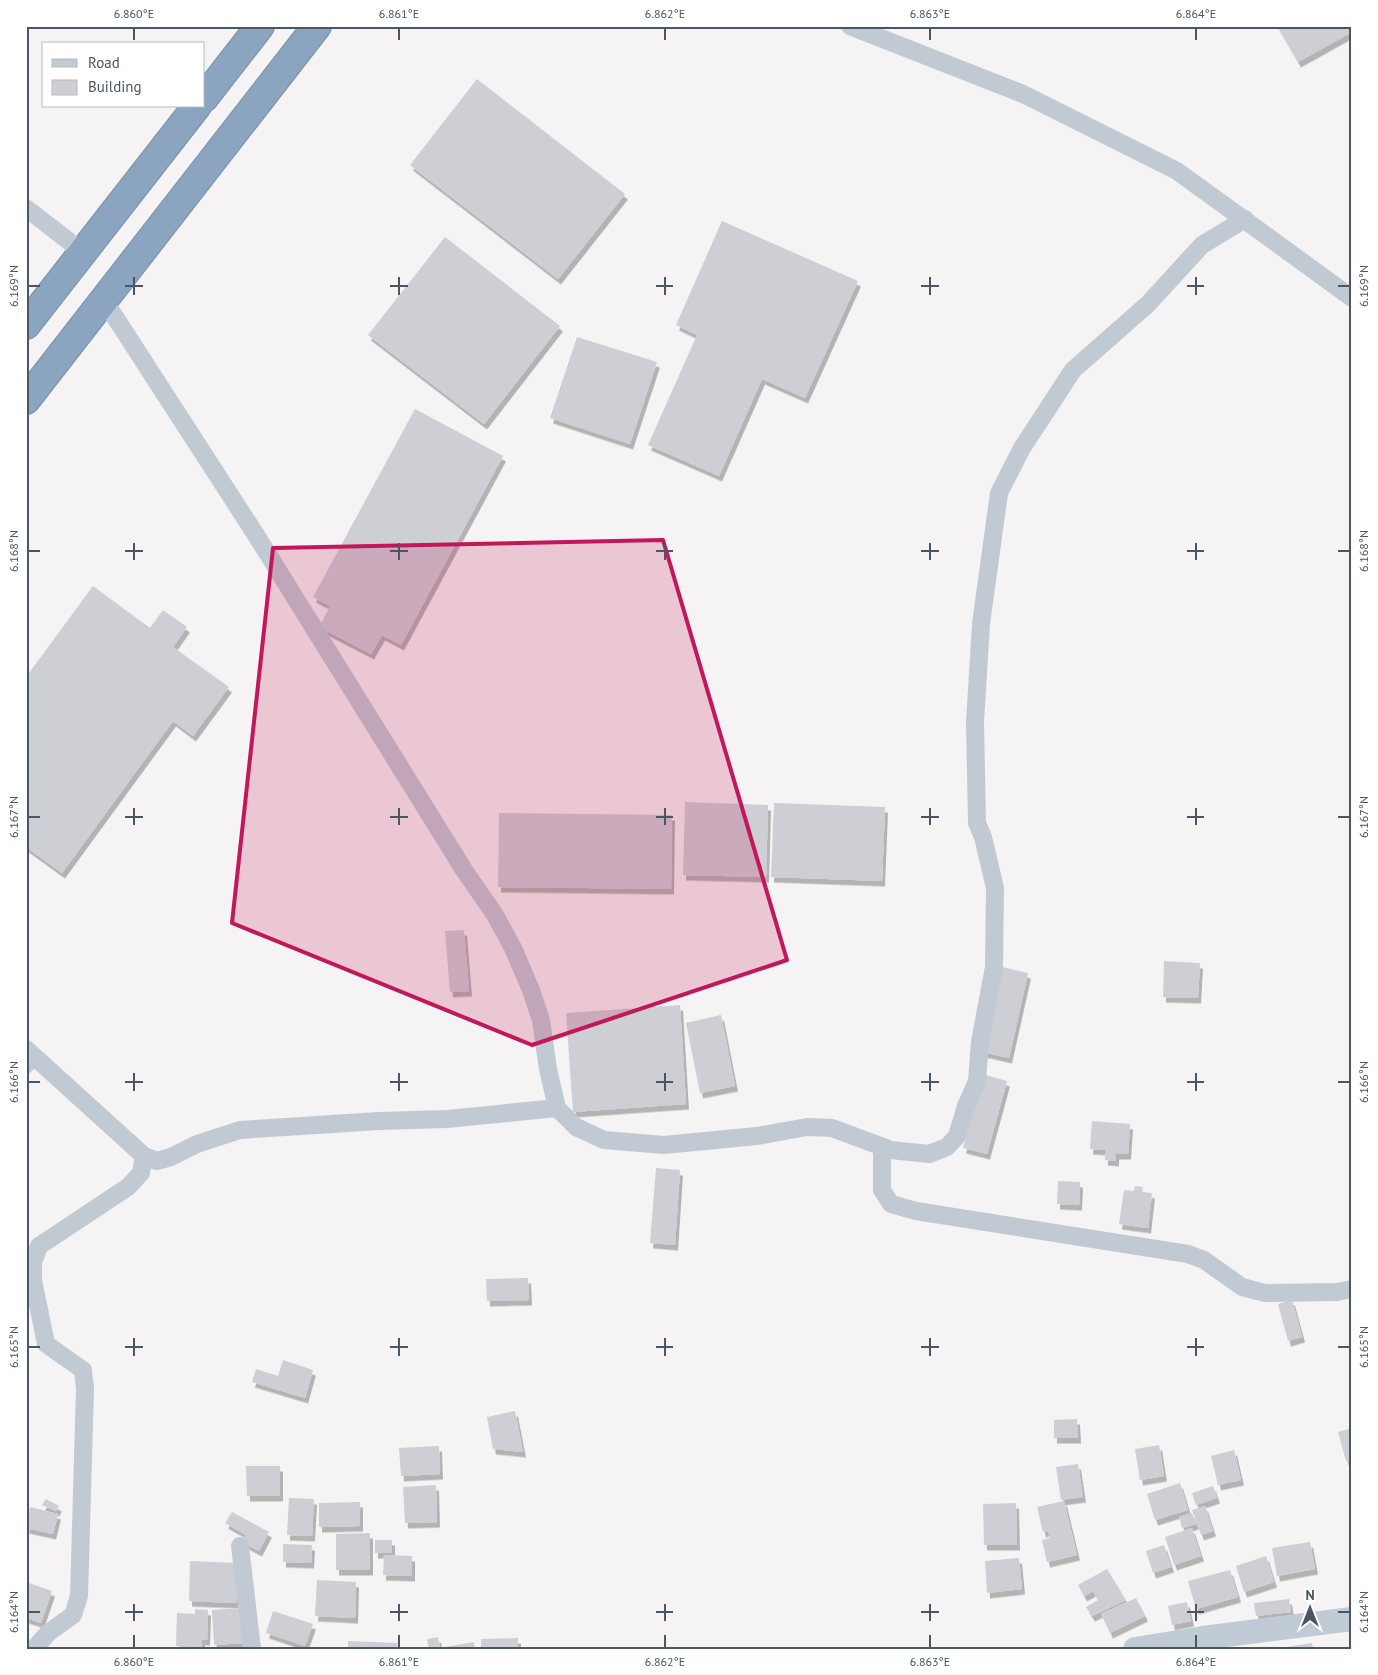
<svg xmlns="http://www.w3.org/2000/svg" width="1378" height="1675" font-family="'PT Sans',sans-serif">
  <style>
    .building { fill: #cdcfd5; filter: url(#shadow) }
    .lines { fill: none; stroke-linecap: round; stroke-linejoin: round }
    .highway-casing { stroke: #7690ad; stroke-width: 30 }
    .lane { stroke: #c1cad2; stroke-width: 9 }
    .street { stroke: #c1cad2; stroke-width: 18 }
    .secondary { stroke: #c1cbd6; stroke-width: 24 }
    .highway { stroke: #8ba5c1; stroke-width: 28 }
    .marked { fill: #c2185b; fill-opacity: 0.2; stroke: #c2185b; stroke-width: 4; stroke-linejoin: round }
    .ticks { fill: none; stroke: #4a5661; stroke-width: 2 }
    .neatline { fill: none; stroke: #4a5661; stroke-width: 2 }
    .ticks-label { font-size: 12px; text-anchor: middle; fill: #4a5661 }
  </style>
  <defs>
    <filter id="shadow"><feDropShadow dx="3" dy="5.5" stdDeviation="0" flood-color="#0004"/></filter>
  </defs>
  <rect width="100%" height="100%" fill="#f5f3f3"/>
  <!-- building -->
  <g class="building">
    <path d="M1277,26h75v6l-54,30z"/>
    <path d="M477,79l148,115 -67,85 -148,-114z"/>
    <path d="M722,221l136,60 -53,117 -43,-19 -43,97 -71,-31 49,-110 -21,-10z"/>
    <path d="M445,237l115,89 -76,98 -116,-89z"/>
    <path d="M577,337l80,25 -27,82 -80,-26z"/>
    <path d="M415,409l88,47 -102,189 -19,-10 -11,19 -52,-27 11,-21 -17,-9z"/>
    <path d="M93,586l57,42 13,-18 24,17 -14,20 56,40 -36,49 -20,-15 -111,152 -36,-26v-170z"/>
    <path d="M685,802l83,3 -2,72 -83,-2z"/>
    <path d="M774,803l111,4 -3,74 -111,-4z"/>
    <path d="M499,813l173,2 -1,74 -173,-2z"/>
    <path d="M464,930l5,61 -19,1 -5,-61z"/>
    <path d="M1164,961l36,2 -2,35 -35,-1z"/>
    <path d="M1002,967l26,6 -19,85 -26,-6z"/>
    <path d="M680,1005l6,99 -113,8 -7,-99z"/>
    <path d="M721,1015l14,71 -35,7 -14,-70z"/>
    <path d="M982,1074l25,7 -20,73 -24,-6z"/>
    <path d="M1092,1121l38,3 -2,30h-12v7l-11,-1v-10l-15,-1z"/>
    <path d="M656,1168l24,2 -5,75 -25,-2z"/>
    <path d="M1058,1181l22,1 -1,23 -22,-1z"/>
    <path d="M1135,1186l8,1 -1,5 10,1 -4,35 -29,-4 5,-34 10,1z"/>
    <path d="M528,1278l1,22 -42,1 -1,-22z"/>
    <path d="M1292,1300l10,37 -14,4 -10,-37z"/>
    <path d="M283,1360l30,10 -8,28 -53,-16 4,-13 22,7z"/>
    <path d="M515,1411l8,41 -30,-3 -6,-32z"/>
    <path d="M1077,1419l1,19h-24v-18z"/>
    <path d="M1352,1428v31l-6,2 -8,-29z"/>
    <path d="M1159,1445l5,31 -24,4 -5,-31z"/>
    <path d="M439,1446l1,28 -39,2 -2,-28z"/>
    <path d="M1234,1450l7,30 -23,5 -7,-29z"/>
    <path d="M1078,1464l5,33 -22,3 -5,-33z"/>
    <path d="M246,1466h34v30h-33z"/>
    <path d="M1180,1483l8,27 -33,10 -8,-26z"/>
    <path d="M436,1485l1,37 -32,1 -2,-36z"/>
    <path d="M1213,1486l4,12 -21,7 -4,-12z"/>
    <path d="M289,1498l25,1 -2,37 -25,-1z"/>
    <path d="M46,1499l13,7 -3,5 -14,-6z"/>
    <path d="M1064,1501l13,54 -30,7 -5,-22 8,-2 -2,-7 -5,1 -6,-25z"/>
    <path d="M360,1502v24l-41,1v-24z"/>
    <path d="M1016,1503l1,42h-33l-1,-41z"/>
    <path d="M1205,1506l8,25 -12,4 -9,-25z"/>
    <path d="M30,1507l28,7 -5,20 -27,-6z"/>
    <path d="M232,1512l37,20 -10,19 -17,-9 4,-7 -21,-12z"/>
    <path d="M1192,1513l4,11 -14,4 -3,-11z"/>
    <path d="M1192,1528l9,28 -27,9 -9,-28z"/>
    <path d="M370,1533v37h-34v-36z"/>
    <rect x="375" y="1540" width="17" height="13"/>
    <path d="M1310,1542l5,27 -38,7 -5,-28z"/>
    <path d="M283,1544l29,1 -1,18 -28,-1z"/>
    <path d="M1164,1545l7,22 -18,6 -7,-22z"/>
    <path d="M384,1555l28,1v20l-29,-1z"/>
    <path d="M1266,1556l8,26 -30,10 -8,-26z"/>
    <path d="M1019,1558l3,31 -35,4 -2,-32z"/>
    <path d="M190,1561l48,2 -2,40 -47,-2z"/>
    <path d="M1107,1569l19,31 -34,16 -6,-9 12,-7 -5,-9 -9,5 -6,-11z"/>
    <path d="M1230,1570l8,27 -42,12 -8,-28z"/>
    <path d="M317,1580l39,2 -1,36 -40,-2z"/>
    <path d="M26,1582l26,9 -11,32 -15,-5z"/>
    <path d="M1136,1598l9,18 -35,17 -9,-19z"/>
    <path d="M1289,1599l2,13 -35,4 -2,-13z"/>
    <path d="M1187,1602l4,19 -19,4 -4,-19z"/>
    <path d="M240,1608l3,35 -29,2 -2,-35z"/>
    <path d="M195,1609l13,1 -1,30h-5v7l-26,-1 1,-33 18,1z"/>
    <path d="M273,1611l40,13 -8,22 -39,-13z"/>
    <path d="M438,1637l2,12h-11l-2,-10z"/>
    <path d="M518,1638v11h-37v-10z"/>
    <path d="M348,1641l50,2 -1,6h-49z"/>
    <path d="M474,1642l1,7h-30l-1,-2z"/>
    <path d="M1312,1643l1,6h-27v-2z"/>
  </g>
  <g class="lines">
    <!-- highway casing -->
    <g class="highway-casing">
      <g id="highway">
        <path d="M204,98l56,-72"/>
        <path d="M26,325l171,-219"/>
        <path d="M26,400l291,-374"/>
      </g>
    </g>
    <!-- lane -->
    <path class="lane" d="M26,1070l12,-10"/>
    <!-- street -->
    <g class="street">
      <path d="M850,26l173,68 154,77 175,127"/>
      <path d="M26,208l57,44"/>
      <path d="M104,300l152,235 208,335 31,45 18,33 18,42 10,30 7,49 9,39 19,19 28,13 60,5 93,-9 50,-9 25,1 59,22 38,4 18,-7 10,-11 9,-30 11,-25 3,-39 14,-75 1,-79 -12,-51 -6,-14 -2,-101 6,-98 18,-131 23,-45 51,-78 75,-66 54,-59 43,-26"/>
      <path d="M26,1049l118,107 13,5 14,-4 26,-13 43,-14 139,-9 68,-2 110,-11"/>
      <path d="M882,1147v43l9,14 25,7 272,43 16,6 38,27 23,6 72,-1 15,-3"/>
      <path d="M240,1546l12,103"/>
      <path d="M34,1649l14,-16 25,-18 6,-19 6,-207 -2,-19 -37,-26 -13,-64v-18l6,-16 89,-59 13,-14 3,-17"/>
    </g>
    <!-- secondary -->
    <path class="secondary" d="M1135,1649l68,-11 149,-19"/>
    <!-- highway -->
    <use href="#highway" class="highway"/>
  </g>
  <!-- marked area -->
  <path class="marked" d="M663,540l124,420 -255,85 -300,-122 41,-375z"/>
  <!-- ticks -->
  <path class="ticks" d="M134,28v12M399,28v12M665,28v12M930,28v12M1196,28v12M134,277v18M399,277v18M665,277v18M930,277v18M1196,277v18M28,286h12M125,286h18M390,286h18M656,286h17M921,286h18M1187,286h17M1338,286h12M134,543v17M399,543v17M665,543v17M930,543v17M1196,543v17M28,551h12M125,551h18M390,551h18M656,551h17M921,551h18M1187,551h17M1338,551h12M134,808v17M399,808v17M665,808v17M930,808v17M1196,808v17M28,817h12M125,817h18M390,817h18M656,817h17M921,817h18M1187,817h17M1338,817h12M134,1073v18M399,1073v18M665,1073v18M930,1073v18M1196,1073v18M28,1082h12M125,1082h18M390,1082h18M656,1082h17M921,1082h18M1187,1082h17M1338,1082h12M134,1338v18M399,1338v18M665,1338v18M930,1338v18M1196,1338v18M28,1347h12M125,1347h18M390,1347h18M656,1347h17M921,1347h18M1187,1347h17M1338,1347h12M134,1604v17M399,1604v17M665,1604v17M930,1604v17M1196,1604v17M28,1612h12M125,1612h18M390,1612h18M656,1612h17M921,1612h18M1187,1612h17M1338,1612h12M134,1635v13M399,1635v13M665,1635v13M930,1635v13M1196,1635v13"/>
  <!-- border -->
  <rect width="1378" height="1675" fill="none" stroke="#ffffff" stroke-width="55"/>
  <!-- legend -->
  <rect x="42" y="42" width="162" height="65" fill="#ffffff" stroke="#b7bbc0"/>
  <rect x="52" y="59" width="25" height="8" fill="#c1cbd6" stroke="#b7bbc0"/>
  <text x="88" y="68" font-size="15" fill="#4a5661">Road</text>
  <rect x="52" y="80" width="25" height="15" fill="#cdcfd5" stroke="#b7bbc0"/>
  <text x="88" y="92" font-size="15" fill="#4a5661">Building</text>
  <!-- north arrow -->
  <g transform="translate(1310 1608)" stroke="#ffffff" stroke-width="4" paint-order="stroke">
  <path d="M0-4L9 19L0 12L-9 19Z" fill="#4a5661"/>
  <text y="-8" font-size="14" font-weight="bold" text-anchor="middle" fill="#4a5661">N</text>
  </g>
  <rect x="28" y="28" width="1322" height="1620" class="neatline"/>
  <g class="ticks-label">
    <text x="134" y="18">6.860°E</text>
    <text x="399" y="18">6.861°E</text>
    <text x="665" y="18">6.862°E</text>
    <text x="930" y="18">6.863°E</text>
    <text x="1196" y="18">6.864°E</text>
    <text transform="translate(14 286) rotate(-90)" y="4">6.169°N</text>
    <text transform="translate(1364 286) rotate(-90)" y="4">6.169°N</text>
    <text transform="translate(14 551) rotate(-90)" y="4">6.168°N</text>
    <text transform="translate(1364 551) rotate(-90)" y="4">6.168°N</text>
    <text transform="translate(14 817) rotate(-90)" y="4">6.167°N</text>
    <text transform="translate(1364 817) rotate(-90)" y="4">6.167°N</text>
    <text transform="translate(14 1082) rotate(-90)" y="4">6.166°N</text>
    <text transform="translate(1364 1082) rotate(-90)" y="4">6.166°N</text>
    <text transform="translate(14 1347) rotate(-90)" y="4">6.165°N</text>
    <text transform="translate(1364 1347) rotate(-90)" y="4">6.165°N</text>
    <text transform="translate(14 1612) rotate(-90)" y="4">6.164°N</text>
    <text transform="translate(1364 1612) rotate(-90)" y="4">6.164°N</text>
    <text x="134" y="1666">6.860°E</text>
    <text x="399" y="1666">6.861°E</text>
    <text x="665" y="1666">6.862°E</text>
    <text x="930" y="1666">6.863°E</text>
    <text x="1196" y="1666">6.864°E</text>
  </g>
</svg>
